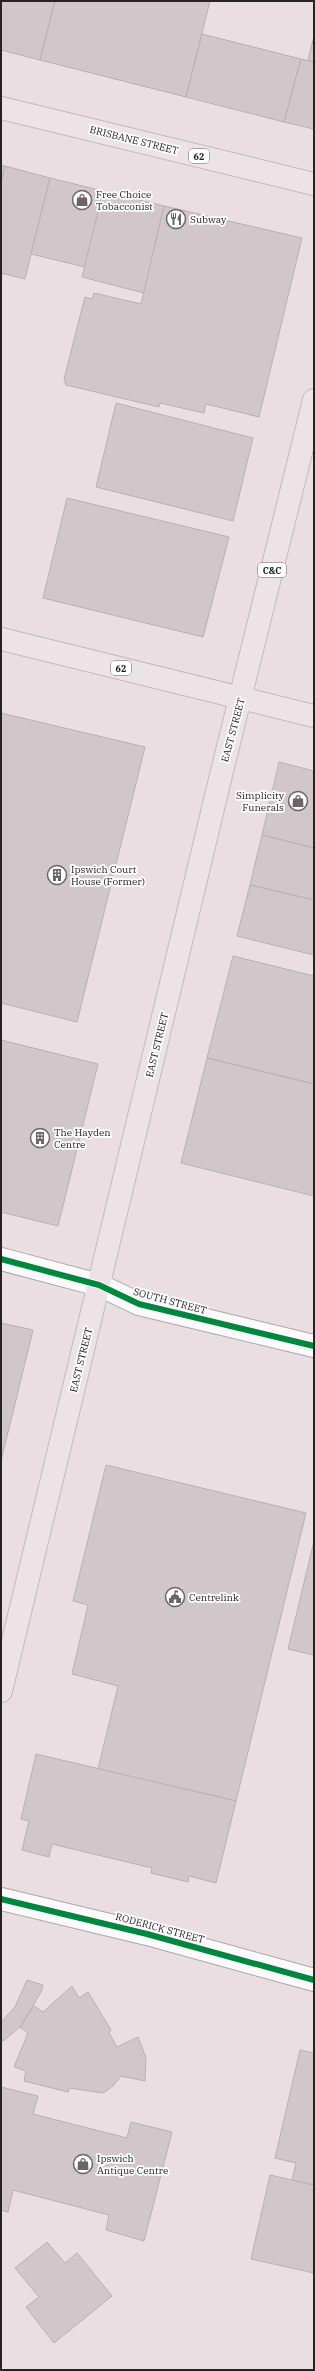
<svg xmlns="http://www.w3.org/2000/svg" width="315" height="2371" font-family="'IBM Plex Serif',serif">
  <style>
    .building { fill: #d1c7cb; stroke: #b8b0b3 }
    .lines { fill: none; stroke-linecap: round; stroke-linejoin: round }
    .street-casing { stroke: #aea5a8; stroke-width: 24 }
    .secondary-casing { stroke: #aea5a8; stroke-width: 24 }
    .primary-casing { stroke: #c1babd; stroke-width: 24 }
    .street { stroke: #fcfafb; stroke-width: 22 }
    .secondary { stroke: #fcfafb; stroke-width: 22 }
    .primary { stroke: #ede3e7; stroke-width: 22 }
    .cycleway-casing { stroke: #fff; stroke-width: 8 }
    .cycleway { stroke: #00873e; stroke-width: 6 }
    .labels { text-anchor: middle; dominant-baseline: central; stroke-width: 3.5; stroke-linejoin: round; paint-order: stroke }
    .shield { fill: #fff; stroke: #696466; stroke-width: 1 }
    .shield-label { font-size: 9px; font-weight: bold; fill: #292225 }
    .street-label { font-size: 10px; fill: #292225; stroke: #fff }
    .poi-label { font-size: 10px; fill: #292225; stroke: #fff; text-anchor: start }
  </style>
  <rect width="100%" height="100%" fill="#eadee2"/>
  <!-- building -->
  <g class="building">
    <path d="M1,1h54l-15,59 -39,-10z"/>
    <path d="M55,1h155l-24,96 -146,-37z"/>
    <path d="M202,34l99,25 -17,63 -98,-25z"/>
    <path d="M314,36v26l-6,-2z"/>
    <path d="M301,59l13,3v67l-30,-7z"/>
    <path d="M1,165l4,1 -4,17z"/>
    <path d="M5,166l45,12 -25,101 -24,-6v-90z"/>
    <path d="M50,178l53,13 -18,76 -54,-13z"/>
    <path d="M103,191l61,15 -20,87 -62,-16z"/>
    <path d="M164,206l138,32 -43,179 -53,-13 -2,9 -44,-10 -1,4 -93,-22 -2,-6 21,-82 7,2 2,-6 47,11z"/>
    <path d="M116,403l137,35 -20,83 -137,-34z"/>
    <path d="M67,498l162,39 -26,100 -160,-39z"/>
    <path d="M1,713l144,34 -68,275 -76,-19z"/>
    <path d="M279,762l35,9v77l-52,-13z"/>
    <path d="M262,835l52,13v52l-64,-15z"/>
    <path d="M250,885l64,15v55l-77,-19z"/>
    <path d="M233,956l81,20v108l-107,-26z"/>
    <path d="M1,1040l97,24 -40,162 -57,-14z"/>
    <path d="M207,1058l107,26v112l-133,-33z"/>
    <path d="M1,1323l32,7 -32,131z"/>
    <path d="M106,1465l200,48 -70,288 -138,-32 20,-83 -46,-12 16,-69 -15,-4z"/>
    <path d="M314,1541v114l-26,-6z"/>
    <path d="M36,1754l200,47 -20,82 -27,-7 -1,6 -37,-9 1,-5 -100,-24 -3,13 -27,-7 7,-29 -8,-2z"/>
    <path d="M27,1980l16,5 -2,7 -21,35 -17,14 -2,-3v-16l14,-15z"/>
    <path d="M72,1986l7,12 9,-6 23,38 -2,3 8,14 21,-10 8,21 -1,23 -24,-5 -8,10 -10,7 -34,-5 -1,4 -44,-11 2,-10 -12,-4 14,-34 -8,-6 14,-21 9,6z"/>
    <path d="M300,2050l14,3v132l-22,-5 4,-17 -21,-5z"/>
    <path d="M1,2087l37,9 -5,18 94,24 4,-16 41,10 -28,109 -38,-11 3,-15 -96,-25 -5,22 -7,-2z"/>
    <path d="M270,2175l44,10v88l-63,-14z"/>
    <path d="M47,2242l18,21 12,-10 35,43 -58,47 -28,-36 13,-10 -24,-29z"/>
  </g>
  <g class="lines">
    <!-- street casing -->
    <g class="street-casing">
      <path id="street" d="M1,1259l98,26 40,19 175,42"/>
    </g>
    <!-- secondary casing -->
    <g class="secondary-casing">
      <path id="secondary" d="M1,1899l146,35 167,46"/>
    </g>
    <!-- primary casing -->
    <g class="primary-casing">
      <g id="primary">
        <path d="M1,108l313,76"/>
        <path d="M1,639l313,77"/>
        <path d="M1,1691l222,-924 91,-367"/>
      </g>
    </g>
    <!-- street -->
    <use href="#street" class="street"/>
    <!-- secondary -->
    <use href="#secondary" class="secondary"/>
    <!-- primary -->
    <use href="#primary" class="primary"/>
    <!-- cycleway casing -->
    <g class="cycleway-casing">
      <g id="cycleway">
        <path d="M1,1259l98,26 40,19 175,42"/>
        <path d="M1,1899l146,35 167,46"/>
      </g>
    </g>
    <!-- cycleway -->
    <use href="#cycleway" class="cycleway"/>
  </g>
  <!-- icons -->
  <defs>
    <g id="shop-ring" transform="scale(1)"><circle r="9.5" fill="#fff" stroke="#6d6467" stroke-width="1.5"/><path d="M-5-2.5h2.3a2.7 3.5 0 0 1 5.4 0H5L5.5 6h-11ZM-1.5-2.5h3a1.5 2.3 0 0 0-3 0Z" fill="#6d6467"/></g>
    <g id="restaurant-ring" transform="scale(1)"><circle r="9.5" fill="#fff" stroke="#6d6467" stroke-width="1.5"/><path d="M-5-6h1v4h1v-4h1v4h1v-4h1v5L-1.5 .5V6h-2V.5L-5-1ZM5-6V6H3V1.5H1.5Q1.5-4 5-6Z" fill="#6d6467"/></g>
    <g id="building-ring" transform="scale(1)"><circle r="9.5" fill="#fff" stroke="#6d6467" stroke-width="1.5"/><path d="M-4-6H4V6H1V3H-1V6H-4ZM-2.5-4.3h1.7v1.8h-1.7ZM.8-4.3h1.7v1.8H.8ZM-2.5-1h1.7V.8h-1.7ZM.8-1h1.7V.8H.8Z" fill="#6d6467"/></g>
    <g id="civic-ring" transform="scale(1)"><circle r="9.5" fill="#fff" stroke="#6d6467" stroke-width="1.5"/><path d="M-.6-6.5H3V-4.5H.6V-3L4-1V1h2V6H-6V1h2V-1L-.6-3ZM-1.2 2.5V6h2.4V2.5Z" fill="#6d6467"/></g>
  </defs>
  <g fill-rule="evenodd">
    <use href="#shop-ring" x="82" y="200"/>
    <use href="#restaurant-ring" x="176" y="219"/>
    <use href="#shop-ring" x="298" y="801"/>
    <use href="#building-ring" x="57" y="875"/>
    <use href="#building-ring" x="40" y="1138"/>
    <use href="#civic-ring" x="175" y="1597"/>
    <use href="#shop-ring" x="83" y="2164"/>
  </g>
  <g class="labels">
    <!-- shield labels -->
    <g class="shield">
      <rect x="189" y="149" width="20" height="14" rx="3"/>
      <rect x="258" y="563" width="28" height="14" rx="3"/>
      <rect x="111" y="661" width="20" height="14" rx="3"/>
    </g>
    <g class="shield-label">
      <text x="199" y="156">62</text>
      <text x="272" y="570">C&amp;C</text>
      <text x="121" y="668">62</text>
    </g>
    <!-- street labels -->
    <g class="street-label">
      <text transform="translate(134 140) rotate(14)">BRISBANE STREET</text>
      <text transform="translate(233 730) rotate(-75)">EAST STREET</text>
      <text transform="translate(157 1045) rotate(-76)">EAST STREET</text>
      <text transform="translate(170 1301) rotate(15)">SOUTH STREET</text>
      <text transform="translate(81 1360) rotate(-76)">EAST STREET</text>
      <text transform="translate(160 1928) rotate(15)">RODERICK STREET</text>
    </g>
    <!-- poi labels -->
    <g class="poi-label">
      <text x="96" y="194">Free Choice<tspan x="96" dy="12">Tobacconist</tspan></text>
      <text x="190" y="219">Subway</text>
      <text x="284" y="795" text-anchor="end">Simplicity<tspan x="284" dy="12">Funerals</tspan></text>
      <text x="71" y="869">Ipswich Court<tspan x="71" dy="12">House (Former)</tspan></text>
      <text x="54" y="1132">The Hayden<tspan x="54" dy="12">Centre</tspan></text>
      <text x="189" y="1597">Centrelink</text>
      <text x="97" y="2158">Ipswich<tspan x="97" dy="12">Antique Centre</tspan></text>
    </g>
  </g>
  <!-- border -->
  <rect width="315" height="2371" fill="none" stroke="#292225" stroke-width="4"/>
</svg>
